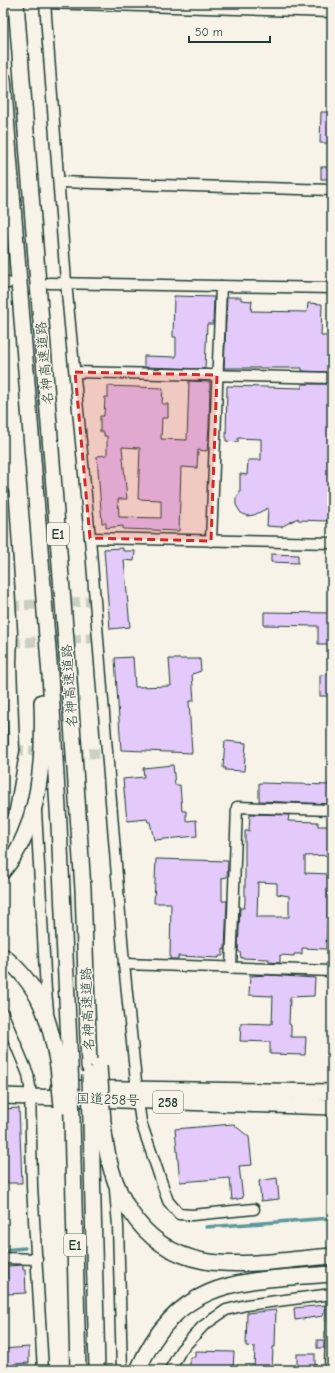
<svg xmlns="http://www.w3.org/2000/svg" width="335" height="1373" font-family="'Comic Neue','Klee One',sans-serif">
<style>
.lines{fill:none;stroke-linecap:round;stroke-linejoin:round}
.stream{stroke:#5c989b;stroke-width:3.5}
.building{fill:#e4cafa;stroke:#1f3d34;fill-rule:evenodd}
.minor-tunnel{stroke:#cccfc4;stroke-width:10;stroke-dasharray:10 5;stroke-linecap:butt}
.minor-casing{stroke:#1f3d34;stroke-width:13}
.highway-casing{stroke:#1f3d34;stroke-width:18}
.minor{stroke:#f7f3e8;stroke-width:10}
.highway{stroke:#f7f3e8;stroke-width:15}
.highway-bridge-casing{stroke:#1f3d34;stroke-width:18;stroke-linecap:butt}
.highway-bridge{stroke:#f7f3e8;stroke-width:15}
.marked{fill:#d62828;fill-opacity:0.2;stroke:#d62828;stroke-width:3;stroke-dasharray:8 5;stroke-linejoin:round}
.labels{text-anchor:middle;stroke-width:3;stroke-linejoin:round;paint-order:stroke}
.shield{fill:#f7f3e8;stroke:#60746a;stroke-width:1}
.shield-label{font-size:13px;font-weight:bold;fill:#1f3d34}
.street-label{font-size:14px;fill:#1f3d34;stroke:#f7f3e8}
</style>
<rect width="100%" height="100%" fill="#f7f3e8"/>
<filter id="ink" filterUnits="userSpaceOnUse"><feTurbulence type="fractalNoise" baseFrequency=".025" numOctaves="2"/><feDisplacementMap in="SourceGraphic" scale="8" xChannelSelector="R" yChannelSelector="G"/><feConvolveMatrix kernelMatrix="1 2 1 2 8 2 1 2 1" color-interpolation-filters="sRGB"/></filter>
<g filter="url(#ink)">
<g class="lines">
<g class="stream">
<path d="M3,721l2,40 -2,10"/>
<path d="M206,1227l126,-9"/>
<path d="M3,1250l22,-2"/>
</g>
</g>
<g class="building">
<path d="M321,112h8v8h3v23h-12z"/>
<rect x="321" y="167" width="11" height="12"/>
<path d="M174,296l40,1 -1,27h-6l-2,45 -61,-2v-11l32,1v-20h-3z"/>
<path d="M227,297h14v3l11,1 -1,10 56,1 1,-9 14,1 -1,32h11v36l-30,-1v-3h-78z"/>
<path d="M189,381l21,1 -1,45 -2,24 -9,-1 -1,18 -16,-1 -2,64 -56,-2v-3l-17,2v-5h-4l-5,-67 10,-1v-19h-3v-4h-4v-16h4l1,-19h3v-11l55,2 -1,16h6v14h-6l-1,21 26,1zM122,447l18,1 -2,51 23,1v18l-42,-1 -1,-18h9z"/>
<path d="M302,384h30v132h-4v5l-30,-1v-2l-17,9 -14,-1 1,-18 -14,7 -7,1 -6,-3 -5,-8v-7l4,-5v-19l7,1 1,-15h13v-21l-23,-1v4l-12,-1 1,-55 75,2z"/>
<path d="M123,548v3h12l-1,10 -10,-1 6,67 -20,2 -6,-80z"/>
<path d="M271,554l27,1v8l-27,-1z"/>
<path d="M264,612l68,1v31h-14v-18l-54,-1z"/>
<path d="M133,657l2,30 36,-1 -2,-27h31l1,12 -9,3 2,27h-5l3,52 -71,-3 -6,-92z"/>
<path d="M332,674l-2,22h-10v-21z"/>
<path d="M225,741l21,2 -2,28 -19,-1 1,-2h-3z"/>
<path d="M173,765l2,20h5l2,26h4v10l10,-1 1,16 -43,4 -4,-18h-2l-1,-3 -20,2 -4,-42 21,-2 -1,-9z"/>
<path d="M259,783l73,2v19l-73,-3z"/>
<path d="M250,814l39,1 -1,6 30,1v4h14v29l-27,1v17l24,1 -3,75 -24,-1v6h-8v2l-14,-1v8l-11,-1v-3l-28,-1 -1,-6 -2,-1 2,-43h4l1,-5v-72h4zM258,882l19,1v11l12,2v21h-32z"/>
<path d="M156,859l72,2 -1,16 -5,1v23h5l-2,49 -2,-1v7h-4v2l-41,-2v3h-8l1,-56h-17z"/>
<path d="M268,975l47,3 -1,18 -24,1 -1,27 2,1v12h15l-1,18 -35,-1v-12l-30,-1 1,-18 31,1 1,-28 -24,-1 1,-19z"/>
<path d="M19,1108l3,75h-18l-1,-74z"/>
<path d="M233,1124l16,13 3,28 -13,1 4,32 -11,2 -2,-22 -50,4 -5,-53z"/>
<path d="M277,1178l2,21 -18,2 -2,-20z"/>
<path d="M23,1265v5h2l1,23 -19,1 -1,-15h2l-1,-13z"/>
<path d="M325,1305l-2,11 -28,4 -1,-12z"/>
<path d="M276,1310l-1,37h-2l-1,23h-18l1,-23 -9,-1 1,-33z"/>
<rect x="317" y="1340" width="7" height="8"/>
<path d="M29,1347v16l-15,1 -5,4 -6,-3v-16z"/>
<path d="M195,1351l39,1 -1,18h-43v-13h5z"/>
<rect x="297" y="1354" width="18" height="16"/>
</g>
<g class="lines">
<g class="minor-tunnel">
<path d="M10,606l85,-5"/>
<path d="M11,643l87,-5"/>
<path d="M14,750l93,4"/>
</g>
<g class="minor-casing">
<g id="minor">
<path d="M45,3l21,279 24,256 34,426 14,137 3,21 27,79 11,13 13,1 62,-6"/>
<path d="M45,3l287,9"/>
<path d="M59,182l273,8"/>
<path d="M3,282l5,1"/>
<path d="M49,283l283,5"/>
<path d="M75,372l257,6"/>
<path d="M3,493l9,140 -1,31 3,86 -11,62"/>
<path d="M90,538l242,5"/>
<path d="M211,541l10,-255"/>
<path d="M3,750h11"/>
<path d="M36,811l10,180 2,20"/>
<path d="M124,964l208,7"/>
<path d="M231,968l6,-161 95,3"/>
<path d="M3,1014l25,60 2,13 2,99 11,184"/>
<path d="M115,1190l3,36 4,144"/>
<path d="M3,1258l34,1"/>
<path d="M170,1370l11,-20 22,-24 23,-16 20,-5 86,-11"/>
<path d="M330,1370l2,-75"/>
</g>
</g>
<g class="highway-casing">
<g id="highway">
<path d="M16,3l53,676 14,210 6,177"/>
<path d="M3,79l47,596 9,150 11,240"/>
<path d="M3,871c38,-45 41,-113 39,-169"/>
<path d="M3,956c38,30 47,65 55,110"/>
<path d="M58,1088l274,4"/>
<path d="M3,1096l329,11"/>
<path d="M72,1119l6,251"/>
<path d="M91,1122l6,248"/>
<path d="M103,1122c5,63 32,126 101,139 36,7 90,-2 128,-5"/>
<path d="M138,1370c41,-94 105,-89 194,-96"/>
</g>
</g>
<use href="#minor" class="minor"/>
<use href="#highway" class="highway"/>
<g class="highway-bridge-casing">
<g id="highway-bridge">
<path d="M70,1065l2,54"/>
<path d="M58,1066l4,40"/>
<path d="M99,1066l4,56"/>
<path d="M90,1075l1,47"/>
</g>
</g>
<use href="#highway-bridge" class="highway-bridge"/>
</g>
</g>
<path class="marked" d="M75,372l142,3 -6,166 -121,-3z"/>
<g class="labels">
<g class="shield">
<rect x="47" y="523" width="22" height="22" rx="3"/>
<rect x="153" y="1091" width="30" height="22" rx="3"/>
<rect x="64" y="1234" width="22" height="22" rx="3"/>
</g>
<g class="shield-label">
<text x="58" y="539">E1</text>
<text x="168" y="1107">258</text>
<text x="75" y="1250">E1</text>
</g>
<g class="street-label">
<text transform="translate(44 363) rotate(-95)" y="5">名神高速道路</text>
<text transform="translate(69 686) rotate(-94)" y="5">名神高速道路</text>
<text transform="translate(87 1009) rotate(-92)" y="5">名神高速道路</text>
<text transform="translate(108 1099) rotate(2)" y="5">国道258号</text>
</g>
</g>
<rect width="335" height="1373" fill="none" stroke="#f7f3e8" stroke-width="16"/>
<rect x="8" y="8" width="319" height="1357" fill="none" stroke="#1f3d34" stroke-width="1.5" filter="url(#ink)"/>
<path d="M189 36v6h81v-6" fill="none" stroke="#1f3d34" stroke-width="2"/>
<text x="195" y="36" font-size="12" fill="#1f3d34" stroke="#f7f3e8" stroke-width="3" paint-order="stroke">50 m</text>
</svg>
